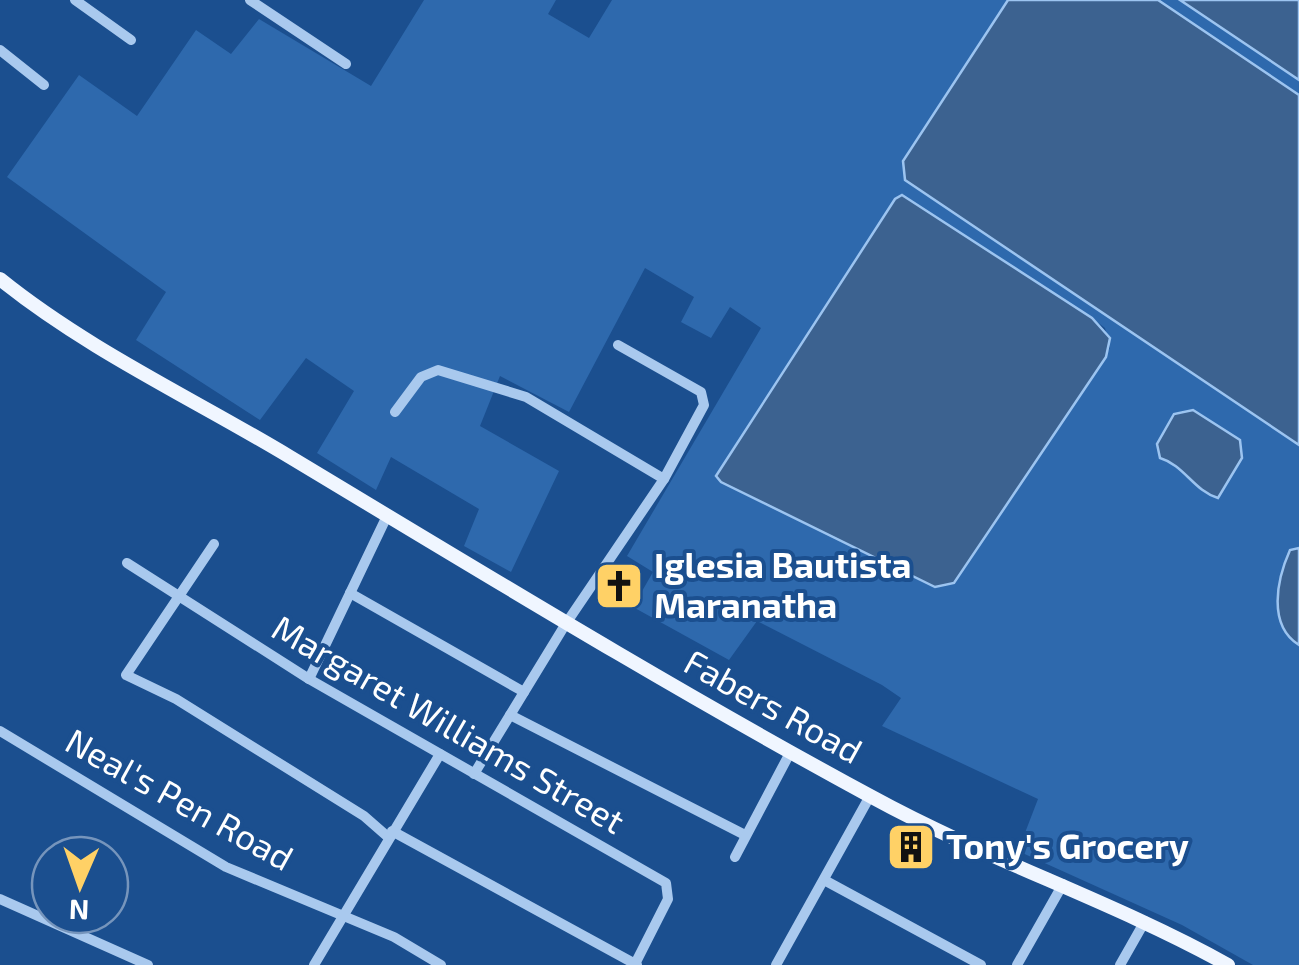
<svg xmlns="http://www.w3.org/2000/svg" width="1299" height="965" font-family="'Exo 2',sans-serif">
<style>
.green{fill:#2e69ad;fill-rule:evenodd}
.water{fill:#3c6290;stroke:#9cc4f0;stroke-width:2.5}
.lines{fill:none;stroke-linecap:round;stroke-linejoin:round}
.minor{stroke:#a9c9ee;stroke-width:10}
.major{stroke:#f0f6ff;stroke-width:14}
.labels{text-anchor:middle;stroke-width:8;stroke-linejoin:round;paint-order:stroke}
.poi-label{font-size:35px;font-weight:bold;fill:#fff;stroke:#1b4f8f;text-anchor:start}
.street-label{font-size:35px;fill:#fff;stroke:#1b4f8f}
</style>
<rect width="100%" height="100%" fill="#1b4f8f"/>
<g class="green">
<path d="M424,0h132l-8,14 41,24 23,-38h396l-105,160 2,20 394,265v103l-9,2c-13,29 -23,74 9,95v320h-46l-71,-40 -164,-74 20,-52 -156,-73 19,-28 -19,-13 -125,-64 -28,39 -96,-53 20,-35 -26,-16 134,-228 -31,-21 -19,31 -30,-16 13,-25 -49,-29 -76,144 -69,-36 -20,50 79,45 -48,101 -47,-26 15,-37 -88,-52 -15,33 -59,-37 37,-62 -48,-33 -46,62 -124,-80 30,-48 -159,-115 72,-102 58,41 59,-86 35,24 28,-35 112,67zM902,195l190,123 13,10 5,20 -156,234 -19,5 -219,-111 179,-277zM1220,428l20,12c3,29 -9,38 -31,55l-33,-32z"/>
<path d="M1158,0h22l119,80v15z"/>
</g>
<g class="water">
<path d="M1008,0h150l141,95v350l-394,-265 -2,-19z"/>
<path d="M1180,0h119v80z"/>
<path d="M902,195l190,123 18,20 -4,19 -152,226 -19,4 -214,-105 -5,-6 179,-277z"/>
<path d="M1193,410l47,30 2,18 -24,40c-24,-7 -34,-33 -58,-40l-3,-14 17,-30z"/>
<path d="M1299,548v97c-32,-20 -22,-66 -9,-95z"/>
</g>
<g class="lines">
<g class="minor">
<path d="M75,0l56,40"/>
<path d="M250,0l96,64"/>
<path d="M0,50l44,35"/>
<path d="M395,412l26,-35 17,-7 88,27 138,82"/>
<path d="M214,544l-88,131 50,24 188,117 24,21"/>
<path d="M127,563l182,116 357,204 2,16 -33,65"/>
<path d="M350,593l174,99"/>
<path d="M309,679l78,-163"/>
<path d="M510,715l235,120"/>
<path d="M0,731l226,136 168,70 47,28"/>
<path d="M474,774l91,-149 99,-146 40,-74 -3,-13 -83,-47"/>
<path d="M392,831l245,134"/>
<path d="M735,857l56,-106"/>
<path d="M826,881l155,84"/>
<path d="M0,899l148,66"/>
<path d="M314,965l126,-211"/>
<path d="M776,965l94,-169"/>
<path d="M1017,965l46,-81"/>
<path d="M1120,965l25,-44"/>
</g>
<path class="major" d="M0,279c88,71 194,120 290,178 193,116 384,233 582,340 115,63 241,104 356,168"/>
</g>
<defs>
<g id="church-square" transform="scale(2.5)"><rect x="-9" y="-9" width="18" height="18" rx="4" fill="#ffd166" stroke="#1b4f8f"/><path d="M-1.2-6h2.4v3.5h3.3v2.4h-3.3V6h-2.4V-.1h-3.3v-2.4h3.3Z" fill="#111"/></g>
<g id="building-square" transform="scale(2.5)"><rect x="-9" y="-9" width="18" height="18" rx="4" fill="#ffd166" stroke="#1b4f8f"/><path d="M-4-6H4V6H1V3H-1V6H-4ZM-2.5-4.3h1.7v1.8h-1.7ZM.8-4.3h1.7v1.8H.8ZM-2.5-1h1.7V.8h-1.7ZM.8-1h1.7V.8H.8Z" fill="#111"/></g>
</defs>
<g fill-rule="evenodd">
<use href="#church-square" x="619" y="586"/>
<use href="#building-square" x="911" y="847"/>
</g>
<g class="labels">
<g class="poi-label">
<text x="654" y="578">Iglesia Bautista<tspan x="654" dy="40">Maranatha</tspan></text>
<text x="946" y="859">Tony's Grocery</text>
</g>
<g class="street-label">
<text transform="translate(773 707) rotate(29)" y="12">Fabers Road</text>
<text transform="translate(448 725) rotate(30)" y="12">Margaret Williams Street</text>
<text transform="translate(179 800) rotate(29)" y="12">Neal's Pen Road</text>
</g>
</g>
<g transform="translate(80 885) rotate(182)"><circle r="48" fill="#1b4f8f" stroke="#7695bc" stroke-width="2.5"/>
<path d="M0-8L18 38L0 25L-18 38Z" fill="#ffd166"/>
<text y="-15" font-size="28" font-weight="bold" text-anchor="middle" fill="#ffffff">N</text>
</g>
</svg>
